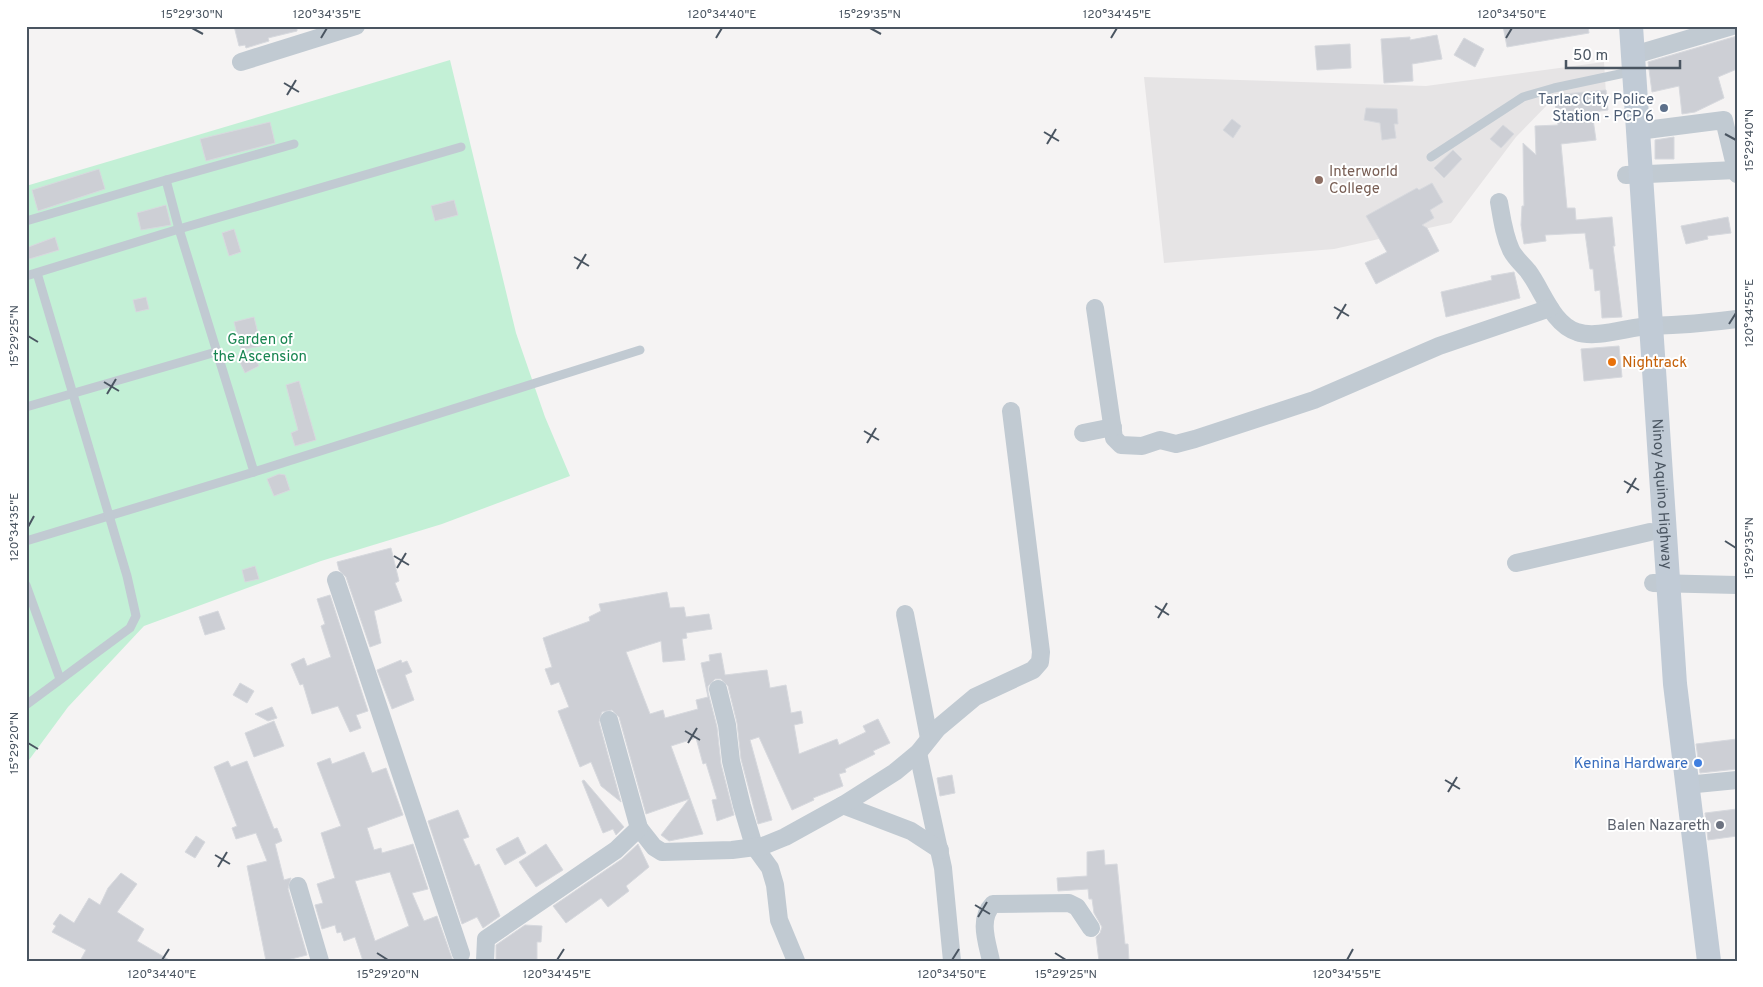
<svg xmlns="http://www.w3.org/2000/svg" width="1763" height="987" font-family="Overpass,sans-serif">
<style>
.education{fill:#e6e4e5}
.green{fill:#c3f0d6}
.building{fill:#cdcfd5;stroke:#d7d9de;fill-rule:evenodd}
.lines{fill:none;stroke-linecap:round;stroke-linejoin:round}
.service{stroke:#c1cad2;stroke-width:9}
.minor{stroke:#c1cad2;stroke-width:18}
.secondary{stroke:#c1cbd6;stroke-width:24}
.ticks{fill:none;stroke:#4a5561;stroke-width:2}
.service-dot{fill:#5c6f8a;stroke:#fff;stroke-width:2}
.education-dot{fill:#8d6e63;stroke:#fff;stroke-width:2}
.food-dot{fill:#e8710a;stroke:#fff;stroke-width:2}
.shop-dot{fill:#3f7fe0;stroke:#fff;stroke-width:2}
.worship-dot{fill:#6b7280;stroke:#fff;stroke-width:2}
.labels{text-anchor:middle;stroke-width:4;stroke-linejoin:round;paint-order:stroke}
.service-label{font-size:15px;fill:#4e5e75;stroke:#fff;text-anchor:end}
.education-label{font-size:15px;fill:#785e54;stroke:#fff;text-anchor:start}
.park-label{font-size:15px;fill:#188551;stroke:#fff}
.food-label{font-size:15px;fill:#c56008;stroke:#fff;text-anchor:start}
.street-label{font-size:15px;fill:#4a5561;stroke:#fff}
.shop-label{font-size:15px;fill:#366cbe;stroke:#fff;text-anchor:end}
.worship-label{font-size:15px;fill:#5b616d;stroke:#fff;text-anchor:end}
.neatline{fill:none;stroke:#4a5561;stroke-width:2}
.ticks-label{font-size:12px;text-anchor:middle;fill:#4a5561}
</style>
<rect width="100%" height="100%" fill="#f5f3f3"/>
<path class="education" d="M1604,62l2,32 -56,8 -34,35 -65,86 -117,26 -170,14 -20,-186 282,9z"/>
<path class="green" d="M450,60l66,273 29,84 25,59 -128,48 -121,37 -177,65 -76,81 -42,57v-578z"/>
<g class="building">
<path d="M234,26h63v5l-29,7 1,3 -23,7 -1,-3 -6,1z"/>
<path d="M1503,26h85l1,7 -82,14z"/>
<path d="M1437,35l5,24 -30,5 1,17 -29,2 -3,-44 29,-2v3z"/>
<path d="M1737,36v33l-19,8 6,21 -29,14 -13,2 -3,-28 -27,6 -4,-30z"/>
<path d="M1464,38l20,11 -9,18 -21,-12z"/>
<path d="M1350,44l1,24 -34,2 -2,-24z"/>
<path d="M1606,90l2,20 -16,2 4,28 -35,4 6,64h8l1,12 36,-3 3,29h-2l9,71 -20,1 -2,-28 -5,1 -2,-22h-3l-5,-36 -40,2 1,6 -22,3 -3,-19 1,-19h2l-1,-63 13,12 -1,-29 23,-1 -4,-30z"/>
<path d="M1366,108l31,1 1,15h-4l2,14 -14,2 -2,-17 -16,-3z"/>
<path d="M1232,119l9,7 -8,12 -10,-8z"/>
<path d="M270,122l5,21 -69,18 -6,-22z"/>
<path d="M1503,125l11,9 -13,14 -11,-9z"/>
<path d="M1674,137v22h-19v-19z"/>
<path d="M1453,150l9,9 -18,19 -10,-10z"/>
<path d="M99,169l6,20 -67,22 -6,-21z"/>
<path d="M1432,183l11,19 -13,8 4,8 -12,7 5,3 12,23 -63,33 -11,-21 22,-11 -21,-36 51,-28 2,2z"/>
<path d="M454,200l4,15 -23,6 -4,-15z"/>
<path d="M166,205l5,20 -30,5 -4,-17z"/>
<path d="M1728,217l3,16 -24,3 1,3 -22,5 -5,-18z"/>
<path d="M234,229l7,23 -12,4 -7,-23z"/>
<path d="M55,237l4,13 -33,10v-12z"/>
<path d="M1514,272l6,26 -74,19 -5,-25 51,-12 -1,-4z"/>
<path d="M146,297l3,12 -13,3 -3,-12z"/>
<path d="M254,317l7,29 -20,4 -7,-28z"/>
<path d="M1619,346l3,31 -38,4 -3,-32z"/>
<path d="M251,350l8,16 -14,7 -8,-17z"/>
<path d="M299,381l17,59 -21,6 -4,-13 7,-3 -12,-45z"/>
<path d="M279,474l6,1 5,15 -16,6 -7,-17z"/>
<path d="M391,548l8,33 -4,2 7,18 -28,10 7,32 -11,4 -24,-70 -7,-7 -2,-8z"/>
<path d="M255,566l4,13 -14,3 -3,-12z"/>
<path d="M667,592l3,16 14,-1 2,10 23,-3 3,15 -26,4 1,5 -5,1 3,21 -22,2 -2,-21 -35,11 24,62 13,-4 2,8 33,-9 -2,-9 12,-3 -7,-34 9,-2 -1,-6 12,-2 4,22 42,-5 3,18 16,-3 5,28 10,-2 2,12 -9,2 5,29 38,-15 2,6 27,-13 -3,-6 15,-7 12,24 -17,8 2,3 -30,15 1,3 -7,2 4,12 -30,12 1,2 -22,10 -33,-73 -9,3 22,80 -14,4 -17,-65 -4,-36 -9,-37 -7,-7h-6l-7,7v6l9,35 4,37 13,51 -17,6 -5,-21 5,-1 -11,-36 -3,1 -7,-26 -25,8 32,88 -34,7 -8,-6 28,-36 -43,15 -27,-97 -7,-7 -10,2 -3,10 22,80 -20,-16 -10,-24 -11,5 -22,-56 11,-4 -10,-25 -8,3 -6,-16 7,-2 -9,-29 47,-17 -1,-4 12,-6 -2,-7z"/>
<path d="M330,595l38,116 -12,4 5,13 -11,4 -12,-26 -26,8 -9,-30 -3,1 -9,-21 13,-6 3,8 24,-9 -10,-31 4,-2 -8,-25z"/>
<path d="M218,611l7,18 -20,6 -6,-18z"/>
<path d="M401,660l1,3 5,-2 5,11 -7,3 9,25 -22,9 -15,-39z"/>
<path d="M240,683l14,8 -7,12 -14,-8z"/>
<path d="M272,707l5,11 -9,3 -13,-7z"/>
<path d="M274,721l10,25 -30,11 -9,-24z"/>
<path d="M1737,739v30l-37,4 -4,-29z"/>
<path d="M364,752l8,21 14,-5 17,47 -36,13 7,22 7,-2 1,5 31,-9 15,45 -16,4 12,28 13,-5 16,45h-90l-8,-24 -11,4 -3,-9 -4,1 -2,-8 -13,4 -7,-24 8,-2 -6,-19 18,-6 -14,-45 20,-7 -24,-63 13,-5 2,6zM390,872l19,54 -34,15 -20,-60z"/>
<path d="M228,761l3,6 16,-6 27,68 3,-1 5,13 -7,3 9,36 7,-2 -3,11 19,66 -20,5 -21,1 -19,-95 20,-5 -11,-28 -20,6 -4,-11 5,-2 -23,-59z"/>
<path d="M952,775l3,18 -15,3 -3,-18z"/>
<path d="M584,780l40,47 -8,8 -3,-6 -10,4 -21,-52z"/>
<path d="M1737,809v27l-29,4 -3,-27z"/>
<path d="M458,810l11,27 -6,2 12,27 4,-2 21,52 -17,12 -6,-11 -15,7 -34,-103z"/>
<path d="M196,836l9,6 -10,16 -10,-6z"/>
<path d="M518,837l8,16 -21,12 -9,-16z"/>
<path d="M546,844l17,26 -27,17 -17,-25z"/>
<path d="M638,844l11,23 -23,19 3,5 -21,16 -7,-9 -35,25 -13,-17 69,-47z"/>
<path d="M1104,850l1,15 12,-1 8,80h3l1,17h-30l-3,-24 4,-4 2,-6 -8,-14 -2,-14h-3l-1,-10 -30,2 -1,-13 30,-2v-24z"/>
<path d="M121,873l16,11 -20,28 27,17 -7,12 34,20h-91l6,-11 -34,-18 4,-6 -3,-2 7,-10 14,9 15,-25 11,7 8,-17z"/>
<path d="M525,925l17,1 -1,16h-4v19h-41v-16z"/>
</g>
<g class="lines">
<g class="service">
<path d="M1431,157l92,-60 31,-9 80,-17"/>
<path d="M166,180l128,-36"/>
<path d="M26,221l140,-41 13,49 282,-82"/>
<path d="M26,276l153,-47 75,243 -228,69"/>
<path d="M26,407l190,-55"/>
<path d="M254,472l386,-122"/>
<path d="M26,585l34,94"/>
<path d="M26,705l104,-77 6,-12 -9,-40 -90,-303"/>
</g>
<g class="minor">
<path d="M1634,55l98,-29"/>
<path d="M241,62l115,-36"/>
<path d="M1638,131l86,-11 13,54"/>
<path d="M1626,175l110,-5"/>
<path d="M1499,202c3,17 5,33 12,48 4,8 11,14 17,21 15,20 24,53 49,61 19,7 52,-5 72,-6 30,-1 58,-3 88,-7"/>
<path d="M1095,308l19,130 7,7 21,1 18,-6 16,4 19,-5 119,-39 125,-54 111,-38"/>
<path d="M1083,433l30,-6"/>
<path d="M1516,563l134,-31"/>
<path d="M336,580l125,374"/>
<path d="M1653,583l84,2"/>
<path d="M905,614l24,124"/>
<path d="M718,689l9,36 4,36 11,45 12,40 16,22 5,17 4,35 17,41"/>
<path d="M918,753l25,115 9,93"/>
<path d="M1686,785l51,-5"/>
<path d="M843,805l68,26 29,19"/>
<path d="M639,828l15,19 8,5 70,-2 31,-4 22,-9 58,-32 52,-33 23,-19 20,-25 37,-31 58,-27 7,-8 1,-10 -30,-241"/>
<path d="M298,886l22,75"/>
<path d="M485,961l1,-22 130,-89 23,-22 -30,-108"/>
<path d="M991,961c-4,-19 -13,-42 2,-57l76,-1 8,4 14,21"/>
</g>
<path class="secondary" id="s1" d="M1631,26l44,658 34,277"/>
</g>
<path class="ticks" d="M192,28l11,6M870,28l11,6M321,38l6,-10M716,38l6,-10M1111,38l6,-10M1506,38l6,-10M284,83l15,9M287,95l9,-15M1044,132l15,9M1725,134l11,6M1047,144l9,-15M574,257l15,9M577,269l9,-15M1334,307l15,9M1337,319l9,-15M1729,324l7,-11M28,336l10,6M104,382l15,9M107,394l9,-15M864,431l15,9M867,443l9,-15M1624,481l15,9M1627,493l9,-15M28,527l6,-11M1725,541l11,7M394,556l15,9M397,568l9,-15M1155,606l14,9M1158,618l9,-15M685,731l15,9M28,743l10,6M688,743l9,-15M1445,780l15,9M1448,792l9,-15M215,855l15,9M218,867l9,-15M975,905l15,9M978,917l9,-15M377,953l11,7M1055,953l11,7M162,960l7,-11M557,960l7,-11M952,960l7,-11M1347,960l6,-11"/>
<circle class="service-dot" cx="1664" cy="108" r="5"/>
<circle class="education-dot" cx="1319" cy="180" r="5"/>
<circle class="food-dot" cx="1612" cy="362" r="5"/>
<circle class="shop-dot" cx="1698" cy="763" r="5"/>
<circle class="worship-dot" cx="1720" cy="825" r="5"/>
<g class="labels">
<g class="service-label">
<text x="1654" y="104">Tarlac City Police<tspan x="1654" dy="17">Station - PCP 6</tspan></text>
</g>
<g class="education-label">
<text x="1329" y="176">Interworld<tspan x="1329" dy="17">College</tspan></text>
</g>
<g class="park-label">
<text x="260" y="344">Garden of<tspan x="260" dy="17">the Ascension</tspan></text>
</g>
<g class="food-label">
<text x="1622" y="367">Nightrack</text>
</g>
<g class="street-label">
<text dy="5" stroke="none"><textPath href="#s1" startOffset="469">Ninoy Aquino Highway</textPath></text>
</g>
<g class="shop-label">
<text x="1688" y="768">Kenina Hardware</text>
</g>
<g class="worship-label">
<text x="1710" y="830">Balen Nazareth</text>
</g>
</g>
<rect width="1763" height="987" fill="none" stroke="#ffffff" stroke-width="55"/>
<path d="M1566 60v8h114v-8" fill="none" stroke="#4a5561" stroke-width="2.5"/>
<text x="1573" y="60" font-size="15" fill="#4a5561" stroke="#ffffff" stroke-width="4" paint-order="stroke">50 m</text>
<rect x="28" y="28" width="1708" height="932" class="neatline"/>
<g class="ticks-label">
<text x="192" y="18">15°29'30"N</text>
<text x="327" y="18">120°34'35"E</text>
<text x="722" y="18">120°34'40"E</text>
<text x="870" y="18">15°29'35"N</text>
<text x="1117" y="18">120°34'45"E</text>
<text x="1512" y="18">120°34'50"E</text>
<text transform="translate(1749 140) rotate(-90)" y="4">15°29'40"N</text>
<text transform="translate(1749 313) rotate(-90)" y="4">120°34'55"E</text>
<text transform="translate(14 336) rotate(-90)" y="4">15°29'25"N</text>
<text transform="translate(14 527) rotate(-90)" y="4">120°34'35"E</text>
<text transform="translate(1749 548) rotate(-90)" y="4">15°29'35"N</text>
<text transform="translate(14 743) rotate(-90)" y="4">15°29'20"N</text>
<text x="162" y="978">120°34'40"E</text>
<text x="388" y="978">15°29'20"N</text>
<text x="557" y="978">120°34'45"E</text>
<text x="952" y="978">120°34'50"E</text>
<text x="1066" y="978">15°29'25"N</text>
<text x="1347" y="978">120°34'55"E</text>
</g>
</svg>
